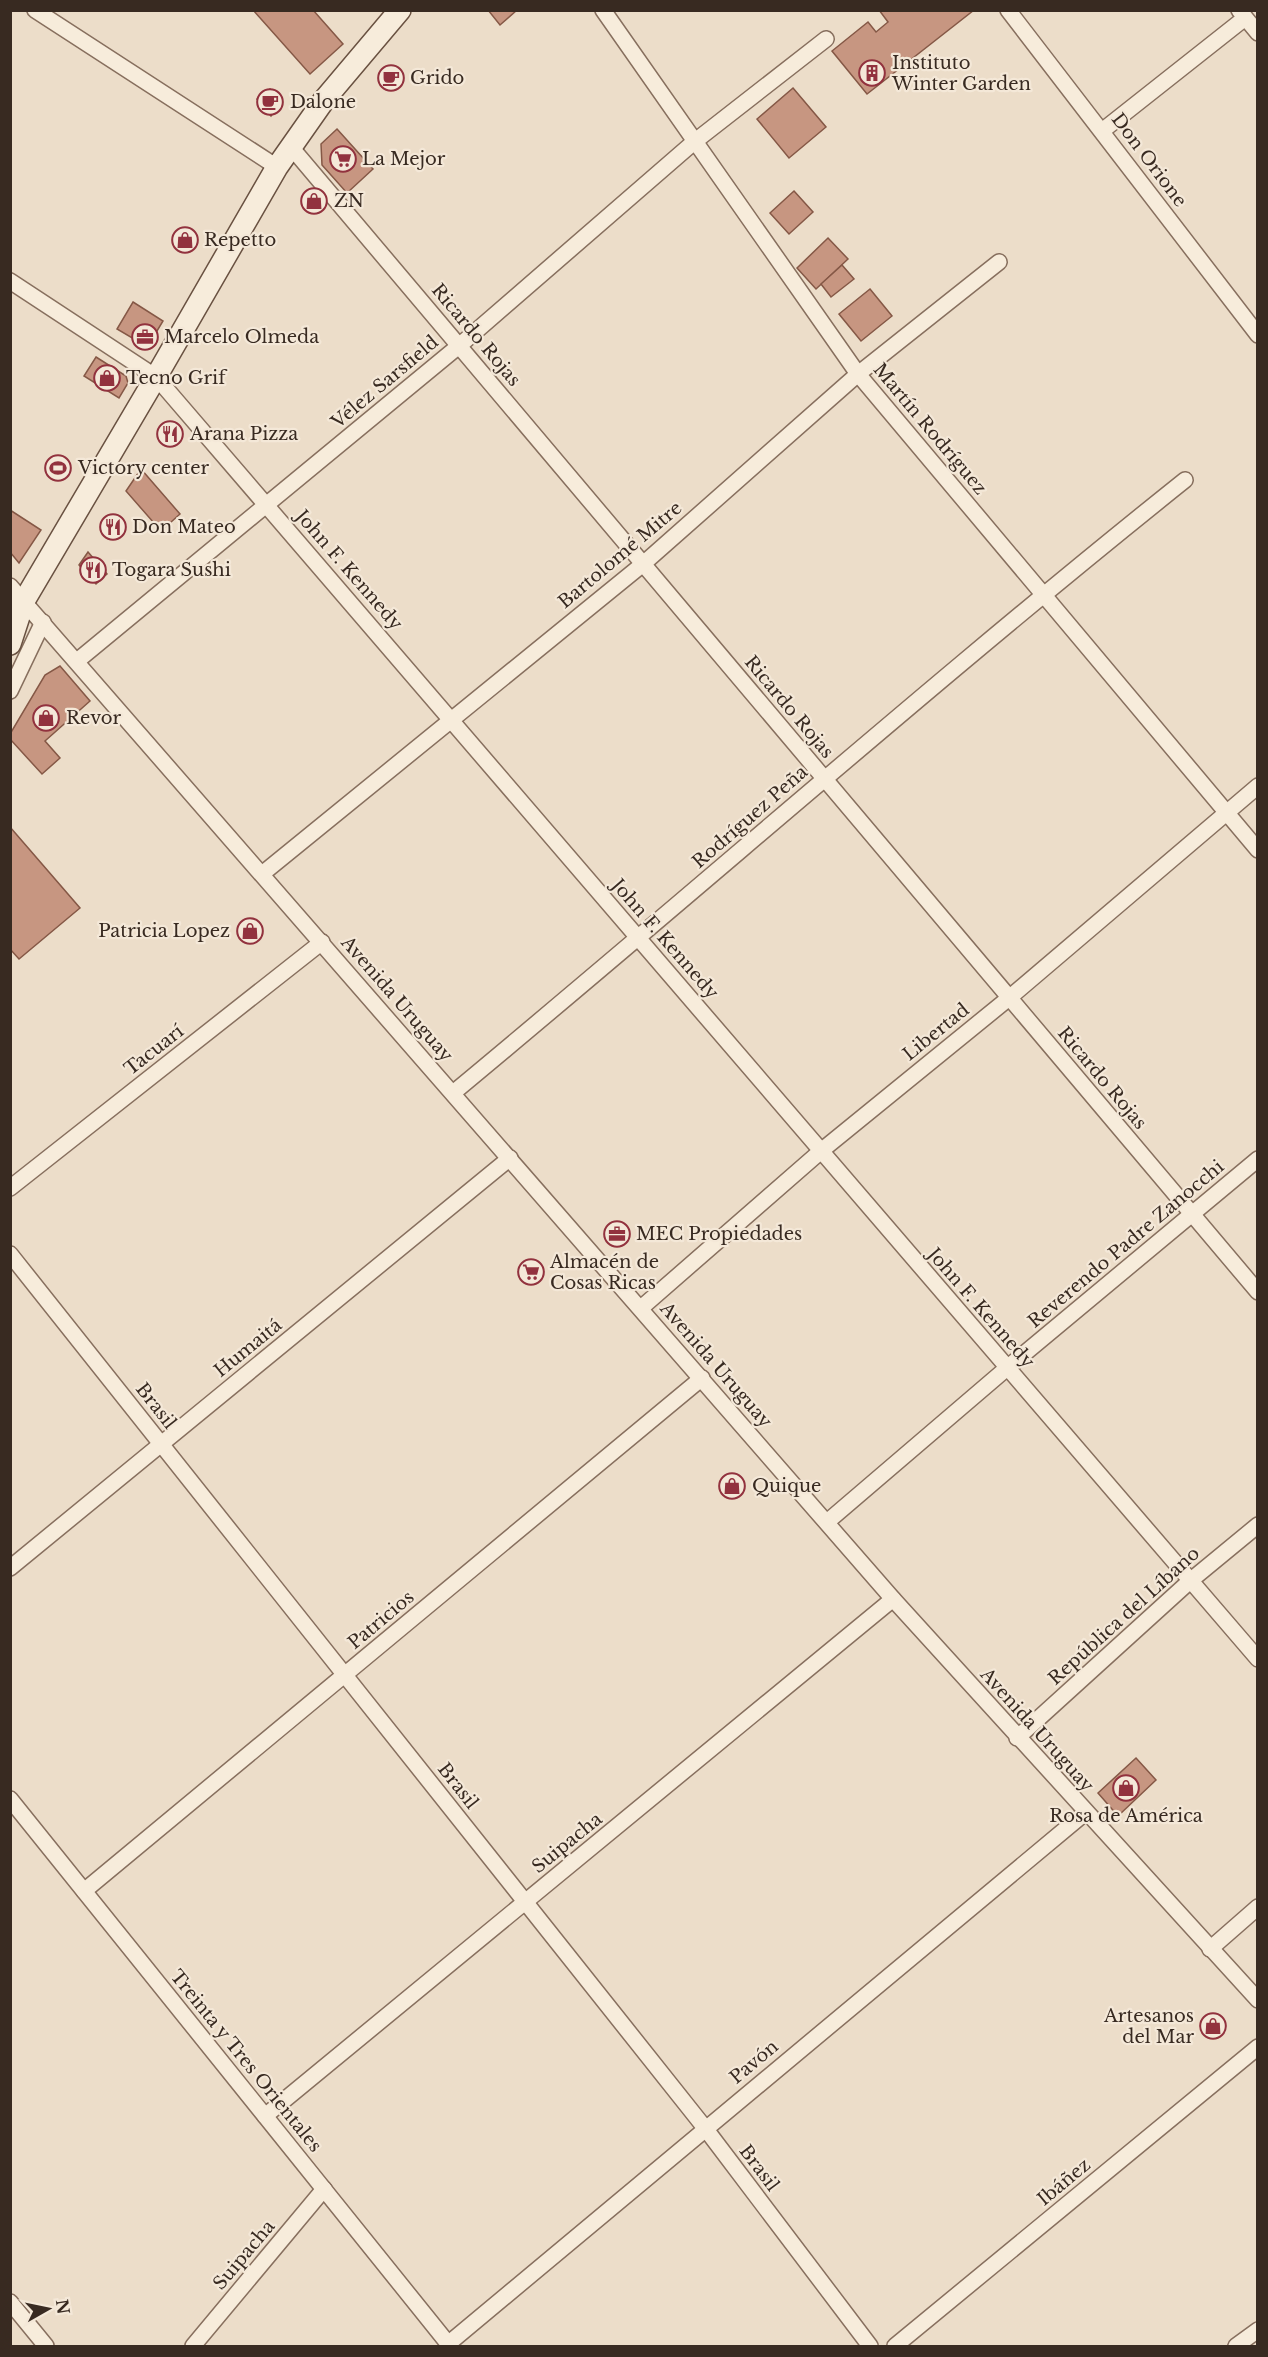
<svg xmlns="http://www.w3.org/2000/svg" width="1268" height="2357" font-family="'Libre Baskerville',serif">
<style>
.building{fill:#c79681;stroke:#855846;stroke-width:1.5}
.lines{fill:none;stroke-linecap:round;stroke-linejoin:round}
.street-casing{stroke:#876f5e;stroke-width:18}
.secondary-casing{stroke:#695141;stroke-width:24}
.street{stroke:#f7ecdb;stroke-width:15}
.secondary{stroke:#f7ecdb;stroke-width:21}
.labels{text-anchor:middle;stroke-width:4.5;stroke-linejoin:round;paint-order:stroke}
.poi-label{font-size:18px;fill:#382a21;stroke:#f4e8d8;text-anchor:start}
.street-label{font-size:18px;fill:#382a21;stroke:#f4e8d8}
</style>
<rect width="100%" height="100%" fill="#ecddc9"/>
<g class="building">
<path d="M253,10h60l30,34 -33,30z"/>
<path d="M488,10h29l-17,15z"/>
<path d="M879,10h95l-107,84 -35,-43 36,-29 8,10 12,-10z"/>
<path d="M793,88l33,39 -37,31 -32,-39z"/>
<path d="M270,89l11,13 -10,14 -14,-17z"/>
<path d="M337,129l36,40 -26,24 -25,-28 -1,-21z"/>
<path d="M794,191l19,21 -24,22 -19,-21z"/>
<path d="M828,238l20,21 -32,30 -19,-21z"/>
<path d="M842,265l12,14 -23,18 -10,-13z"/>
<path d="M870,289l22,27 -31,25 -22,-27z"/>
<path d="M133,302l30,19 -12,20 -12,1 -22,-13z"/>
<path d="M96,357l30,19 2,7 -9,15 -35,-22z"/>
<path d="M141,469l39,45 -19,17 -35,-40z"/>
<path d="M10,510l31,20 -22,33 -9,-11z"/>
<path d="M88,552l19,22 -11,10 -17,-19z"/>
<path d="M60,666l30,35 -45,40 15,17 -18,16 -32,-35v-5l35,-59z"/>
<path d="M10,827l70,81 -61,51 -9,-10z"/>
<path d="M1136,1758l20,22 -38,36 -20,-23z"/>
</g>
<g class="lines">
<g class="street-casing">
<g id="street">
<path d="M35,10l242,157"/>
<path d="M603,10l255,364 400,476"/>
<path d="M1008,10l250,325"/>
<path d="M1239,10l19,23"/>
<path d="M1102,131l143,-113"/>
<path d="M291,147l967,1145"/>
<path d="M10,281l146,96 1102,1282"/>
<path d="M10,586l883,1013 365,401"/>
<path d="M77,661l383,-316 234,-203 132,-103"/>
<path d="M10,691l33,-69"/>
<path d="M262,874l381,-310 215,-190 141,-112"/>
<path d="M453,1093c245,-203 483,-414 732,-613"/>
<path d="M10,1188l312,-246"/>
<path d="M10,1254l695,874 165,218"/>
<path d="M641,1308l180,-157 188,-153 249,-212"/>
<path d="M827,1522l180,-154 251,-209"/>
<path d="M10,1568l500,-410"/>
<path d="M1017,1738l173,-157 68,-56"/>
<path d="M10,1799l440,547"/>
<path d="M84,1891l618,-513"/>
<path d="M1210,1949l48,-42"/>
<path d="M265,2116l628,-517"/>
<path d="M10,2302l36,44"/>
<path d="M448,2344l638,-532"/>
<path d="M193,2346l131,-157"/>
<path d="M895,2346l363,-299"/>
<path d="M1236,2346l22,-16"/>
</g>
</g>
<g class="secondary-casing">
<g id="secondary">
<path d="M10,615l14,-14 132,-224 121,-210 47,-67 76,-90"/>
<path d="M10,644l14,-43"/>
</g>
</g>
<use href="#street" class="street"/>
<use href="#secondary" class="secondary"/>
</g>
<defs>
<g id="building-ring" transform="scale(1.35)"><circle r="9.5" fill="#f4e8d8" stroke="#92323e" stroke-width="1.5"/><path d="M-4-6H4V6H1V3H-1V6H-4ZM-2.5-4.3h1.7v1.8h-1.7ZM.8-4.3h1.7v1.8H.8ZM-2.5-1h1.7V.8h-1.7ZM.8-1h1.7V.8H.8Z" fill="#92323e"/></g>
<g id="cafe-ring" transform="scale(1.35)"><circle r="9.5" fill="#f4e8d8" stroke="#92323e" stroke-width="1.5"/><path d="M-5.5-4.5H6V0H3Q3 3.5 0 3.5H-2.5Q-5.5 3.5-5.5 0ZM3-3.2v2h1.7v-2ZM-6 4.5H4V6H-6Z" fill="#92323e"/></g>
<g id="supermarket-ring" transform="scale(1.35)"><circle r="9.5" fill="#f4e8d8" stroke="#92323e" stroke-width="1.5"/><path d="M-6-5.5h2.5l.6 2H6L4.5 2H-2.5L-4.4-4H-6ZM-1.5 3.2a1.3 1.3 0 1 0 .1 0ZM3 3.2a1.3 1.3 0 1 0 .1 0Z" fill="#92323e"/></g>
<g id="shop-ring" transform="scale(1.35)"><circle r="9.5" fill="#f4e8d8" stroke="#92323e" stroke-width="1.5"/><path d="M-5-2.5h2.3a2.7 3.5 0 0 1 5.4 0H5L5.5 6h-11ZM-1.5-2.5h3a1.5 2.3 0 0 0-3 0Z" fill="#92323e"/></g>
<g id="office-ring" transform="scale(1.35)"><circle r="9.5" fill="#f4e8d8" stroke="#92323e" stroke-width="1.5"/><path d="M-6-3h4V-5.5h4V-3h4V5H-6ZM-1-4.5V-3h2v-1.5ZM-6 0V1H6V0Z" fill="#92323e"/></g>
<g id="restaurant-ring" transform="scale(1.35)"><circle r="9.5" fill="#f4e8d8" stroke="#92323e" stroke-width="1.5"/><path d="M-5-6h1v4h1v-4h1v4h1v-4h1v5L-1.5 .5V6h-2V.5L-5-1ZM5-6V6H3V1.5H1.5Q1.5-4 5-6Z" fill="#92323e"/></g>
<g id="stadium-ring" transform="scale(1.35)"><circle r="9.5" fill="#f4e8d8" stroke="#92323e" stroke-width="1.5"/><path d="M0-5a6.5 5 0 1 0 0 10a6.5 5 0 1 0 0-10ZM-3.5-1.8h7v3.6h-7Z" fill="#92323e"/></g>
</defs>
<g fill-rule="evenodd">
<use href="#building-ring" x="872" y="73"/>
<use href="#cafe-ring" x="391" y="78"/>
<use href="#cafe-ring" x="270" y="102"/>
<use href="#supermarket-ring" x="343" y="159"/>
<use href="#shop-ring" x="314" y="201"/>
<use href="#shop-ring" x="185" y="240"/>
<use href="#office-ring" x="145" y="337"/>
<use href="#shop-ring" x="107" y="378"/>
<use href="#restaurant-ring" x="170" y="434"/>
<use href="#stadium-ring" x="58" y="468"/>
<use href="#restaurant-ring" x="113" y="527"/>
<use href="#restaurant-ring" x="93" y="570"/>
<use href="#shop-ring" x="46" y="718"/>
<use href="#shop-ring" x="250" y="931"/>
<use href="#office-ring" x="617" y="1234"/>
<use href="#supermarket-ring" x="531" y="1272"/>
<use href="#shop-ring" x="732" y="1486"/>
<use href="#shop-ring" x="1126" y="1788"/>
<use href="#shop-ring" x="1213" y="2026"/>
</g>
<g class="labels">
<g class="poi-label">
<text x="892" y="69">Instituto<tspan x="892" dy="21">Winter Garden</tspan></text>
<text x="410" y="84">Grido</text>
<text x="290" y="108">Dalone</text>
<text x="362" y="165">La Mejor</text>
<text x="334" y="207">ZN</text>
<text x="204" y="246">Repetto</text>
<text x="164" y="343">Marcelo Olmeda</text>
<text x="126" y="384">Tecno Grif</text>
<text x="190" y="440">Arana Pizza</text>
<text x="78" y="474">Victory center</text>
<text x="132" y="533">Don Mateo</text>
<text x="112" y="576">Togara Sushi</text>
<text x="66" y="724">Revor</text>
<text x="230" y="937" text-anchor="end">Patricia Lopez</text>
<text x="636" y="1240">MEC Propiedades</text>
<text x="550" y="1268">Almacén de<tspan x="550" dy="21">Cosas Ricas</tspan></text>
<text x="752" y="1492">Quique</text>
<text x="1126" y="1822" text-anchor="middle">Rosa de América</text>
<text x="1194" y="2022" text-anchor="end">Artesanos<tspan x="1194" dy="21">del Mar</tspan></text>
</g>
<g class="street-label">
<text transform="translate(1149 160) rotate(53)" y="6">Don Orione</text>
<text transform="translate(476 335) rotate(50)" y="6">Ricardo Rojas</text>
<text transform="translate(385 382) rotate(-40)" y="6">Vélez Sarsfield</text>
<text transform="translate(930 429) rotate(50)" y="6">Martín Rodríguez</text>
<text transform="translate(620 555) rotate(-40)" y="6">Bartolomé Mitre</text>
<text transform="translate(349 570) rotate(49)" y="6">John F. Kennedy</text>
<text transform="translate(789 707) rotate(50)" y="6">Ricardo Rojas</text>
<text transform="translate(750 817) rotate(-41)" y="6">Rodríguez Peña</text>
<text transform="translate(665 939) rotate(49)" y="6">John F. Kennedy</text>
<text transform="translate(397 999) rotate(49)" y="6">Avenida Uruguay</text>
<text transform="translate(936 1032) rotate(-39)" y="6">Libertad</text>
<text transform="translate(154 1050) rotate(-38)" y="6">Tacuarí</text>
<text transform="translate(1102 1078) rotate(50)" y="6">Ricardo Rojas</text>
<text transform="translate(1126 1244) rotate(-40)" y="6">Reverendo Padre Zanocchi</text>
<text transform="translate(981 1308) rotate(49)" y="6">John F. Kennedy</text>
<text transform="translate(248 1348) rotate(-39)" y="6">Humaitá</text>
<text transform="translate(716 1365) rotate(49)" y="6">Avenida Uruguay</text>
<text transform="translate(156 1406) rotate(52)" y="6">Brasil</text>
<text transform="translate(1124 1616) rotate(-42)" y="6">República del Líbano</text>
<text transform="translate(381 1620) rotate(-40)" y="6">Patricios</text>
<text transform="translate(1037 1730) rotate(48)" y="6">Avenida Uruguay</text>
<text transform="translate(458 1786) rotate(52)" y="6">Brasil</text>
<text transform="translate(567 1843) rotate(-39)" y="6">Suipacha</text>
<text transform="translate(246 2061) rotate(51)" y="6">Treinta y Tres Orientales</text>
<text transform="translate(754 2062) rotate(-40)" y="6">Pavón</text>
<text transform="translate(759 2168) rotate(53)" y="6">Brasil</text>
<text transform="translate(1064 2182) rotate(-40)" y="6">Ibáñez</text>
<text transform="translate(244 2255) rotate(-50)" y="6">Suipacha</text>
</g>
</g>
<rect width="1268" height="2357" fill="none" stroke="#382a21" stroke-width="24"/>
<g transform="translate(48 2309) rotate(81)" stroke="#f4e8d8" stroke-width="4.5" paint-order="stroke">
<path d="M0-4.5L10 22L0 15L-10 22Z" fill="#382a21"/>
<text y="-9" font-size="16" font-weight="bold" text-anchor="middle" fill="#382a21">N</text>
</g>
</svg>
